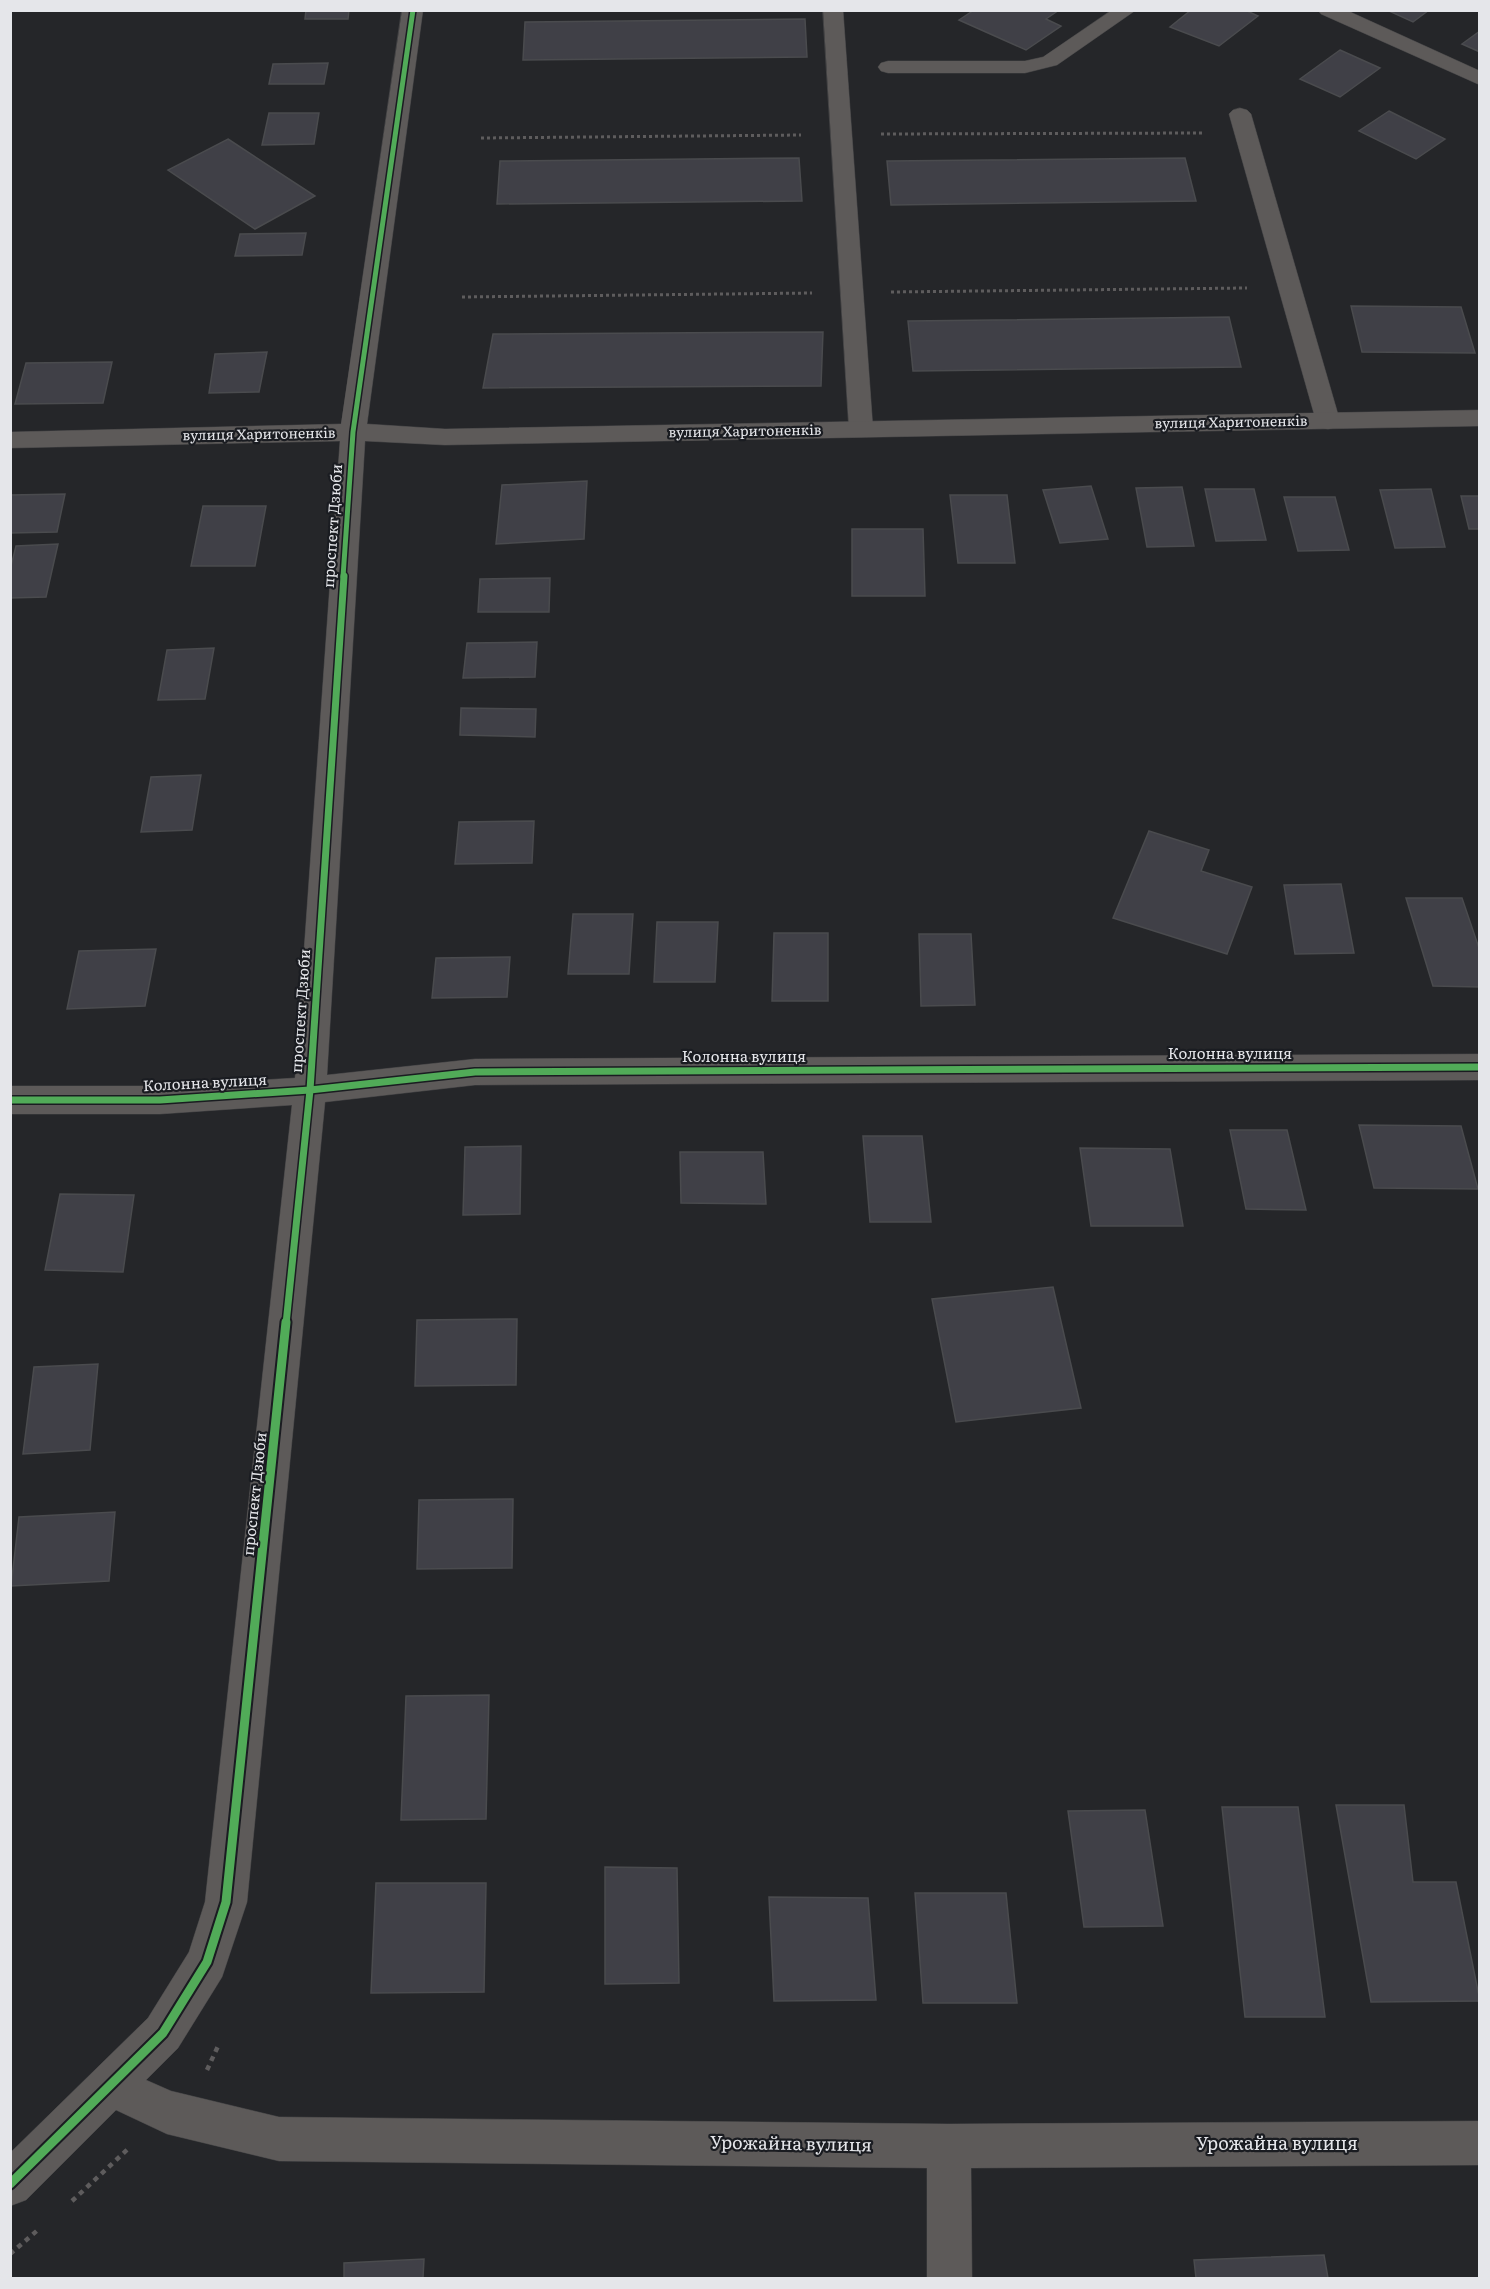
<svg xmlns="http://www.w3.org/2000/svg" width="1490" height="2289" font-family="Literata,serif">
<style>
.building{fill:#404047;stroke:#4a4b4e;stroke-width:1.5}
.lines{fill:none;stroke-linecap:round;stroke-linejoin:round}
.lane-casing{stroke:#414143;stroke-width:1}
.street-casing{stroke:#414143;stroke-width:1}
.path-far1{stroke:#5e5c5d;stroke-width:3;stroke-dasharray:3 3;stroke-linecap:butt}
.path{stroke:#5e5c5d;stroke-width:4.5;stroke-dasharray:5 5;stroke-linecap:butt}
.lane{fill:#5d5a59;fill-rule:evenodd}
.street{fill:#5d5a59;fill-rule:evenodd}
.cycleway-far2-casing{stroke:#1a1c21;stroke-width:8}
.cycleway-far1-casing{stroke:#1a1c21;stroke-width:10}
.cycleway-casing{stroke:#1a1c21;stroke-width:13}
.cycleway-far2{stroke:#51ab58;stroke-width:5}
.cycleway-far1{stroke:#51ab58;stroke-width:7}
.cycleway{stroke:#51ab58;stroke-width:9}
.labels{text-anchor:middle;stroke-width:4.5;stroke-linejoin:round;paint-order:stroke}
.far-street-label{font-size:14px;fill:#e5e6ea;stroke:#1a1c21}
.street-label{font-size:15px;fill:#e5e6ea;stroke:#1a1c21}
.near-street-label{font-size:18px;fill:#e5e6ea;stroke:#1a1c21}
</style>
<rect width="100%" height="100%" fill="#252629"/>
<g class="building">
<path d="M306,10h43l-1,9h-43z"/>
<path d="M974,10h85l-13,9 15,7 -35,24 -67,-30z"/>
<path d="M1191,10h54l13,6 -39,30 -49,-19z"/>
<path d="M1387,10h42l-16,12z"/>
<path d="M805,19l2,38 -284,3 2,-38z"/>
<path d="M1480,31v21l-18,-8z"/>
<path d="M1340,50l40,18 -40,29 -40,-18z"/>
<path d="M328,63l-4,21h-55l4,-20z"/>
<path d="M1389,111l56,28 -29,20 -57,-28z"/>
<path d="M269,113h50l-5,31 -52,1z"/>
<path d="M228,139l87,57 -60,33 -87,-59z"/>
<path d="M799,158l3,43 -305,3 3,-43z"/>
<path d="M1185,158l11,43 -305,4 -4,-44z"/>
<path d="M306,233l-4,22 -67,1 5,-22z"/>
<path d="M1351,306l110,1 14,46 -113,-1z"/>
<path d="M1229,317l12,50 -328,4 -5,-50z"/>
<path d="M823,332l-2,54 -338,2 10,-54z"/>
<path d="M267,352l-8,40 -50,1 6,-39z"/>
<path d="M112,362l-9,41 -88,1 11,-41z"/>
<path d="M587,481l-3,58 -88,5 6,-59z"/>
<path d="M1091,486l17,53 -48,4 -17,-53z"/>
<path d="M1182,487l12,59 -47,1 -11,-59z"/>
<path d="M1205,489h49l12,51 -50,1z"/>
<path d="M1431,489l14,58 -50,1 -15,-58z"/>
<path d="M65,494l-8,38 -47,1v-38z"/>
<path d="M950,495h57l8,68h-57z"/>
<path d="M1461,496h19v33h-11z"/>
<path d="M1284,497h51l14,53 -51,1z"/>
<path d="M203,506h63l-11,60h-64z"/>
<path d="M852,529h71l2,67h-73z"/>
<path d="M58,544l-12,53 -36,1v-28l6,-24z"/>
<path d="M550,578l-1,34h-71l2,-33z"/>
<path d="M537,642l-2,35 -72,1 4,-35z"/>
<path d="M214,648l-9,51 -47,1 9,-50z"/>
<path d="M461,708l75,1 -1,28 -75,-2z"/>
<path d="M201,775l-9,55 -51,2 10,-55z"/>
<path d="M534,821l-2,42 -77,1 4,-42z"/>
<path d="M1149,831l60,19 -8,21 51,16 -25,67 -114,-36z"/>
<path d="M1341,884l13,69 -59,1 -11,-69z"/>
<path d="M1406,898h56l18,53v36l-47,-1z"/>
<path d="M573,914h60l-4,60h-61z"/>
<path d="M657,922h61l-3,60h-61z"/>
<path d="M774,933h54v68h-56z"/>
<path d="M919,934h52l4,71 -54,1z"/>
<path d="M156,949l-11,57 -78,3 12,-58z"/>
<path d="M510,957l-3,40 -75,1 4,-40z"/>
<path d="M1359,1125l102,1 17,63 -104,-1z"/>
<path d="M1230,1130h57l19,80 -60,-1z"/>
<path d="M863,1136h59l9,86h-61z"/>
<path d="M521,1146l-1,68 -57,1 2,-68z"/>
<path d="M1080,1148l90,1 13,77h-92z"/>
<path d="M680,1152h83l3,52 -85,-1z"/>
<path d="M60,1194l74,1 -11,77 -78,-2z"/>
<path d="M1053,1287l28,121 -125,14 -24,-123z"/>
<path d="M517,1319l-1,66 -101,1 2,-66z"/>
<path d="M98,1364l-8,86 -67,4 11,-87z"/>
<path d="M513,1499l-1,69 -95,1 2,-69z"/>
<path d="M115,1512l-6,69 -98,5 8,-69z"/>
<path d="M489,1695l-3,124 -85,1 5,-124z"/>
<path d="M1336,1805h68l9,77h43l24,119 -109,1z"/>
<path d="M1222,1807h76l27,210h-80z"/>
<path d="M1145,1810l18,116 -79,1 -16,-116z"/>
<path d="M605,1867l72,1 2,115 -74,1z"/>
<path d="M376,1883h110l-2,109 -113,1z"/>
<path d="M915,1893h91l11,110h-94z"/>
<path d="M769,1897l99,1 8,102 -102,1z"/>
<path d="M1324,2255l4,23h-132l-2,-18z"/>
<path d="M424,2259l-1,19h-79v-15z"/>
</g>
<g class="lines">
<g class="lane-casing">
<g id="lane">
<path d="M823,10h20l30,419 -3,6 -9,2 -9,-2 -3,-6z"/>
<path d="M1112,10h24l-79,55 -32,8h-137l-7,-2 -3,-4 3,-4 7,-2h137l18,-4z"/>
<path d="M1240,108l7,2 4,4 89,307 -3,6 -9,2 -9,-2 -3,-6 -87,-307 4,-4z"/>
</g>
</g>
<g class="street-casing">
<g id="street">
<path d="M402,10h21l-56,414 78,5 1035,-19v16l-1035,19 -80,-4 -38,634 148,-16 1005,-5v26l-1005,5 -150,17 -78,800 -25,75 -44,71 -32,32 25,11 108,26 670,7 531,-3v44l-509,3 1,110h-45v-110l-648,-7 -112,-27 -51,-24 -90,90 -16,6v-53l138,-135 41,-66 16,-50 87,-797 -132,9h-150v-28h150l135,-8 45,-637 -330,7v-16l331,-8z"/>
<path d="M1318,10h28l134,61v14l-159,-71z"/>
</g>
</g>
<g class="path-far1">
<path d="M881,134l322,-1"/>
<path d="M481,138l320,-3"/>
<path d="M891,292l356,-4"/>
<path d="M462,297l350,-4"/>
</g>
<g class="path">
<path d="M207,2070l12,-26"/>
<path d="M72,2201l56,-52"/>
<path d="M10,2254l29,-25"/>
</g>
<use href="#lane" class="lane"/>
<use href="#street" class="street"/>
<g class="cycleway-far2-casing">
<path id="cycleway-far2" d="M343,577l10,-145 60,-422"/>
</g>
<g class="cycleway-far1-casing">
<g id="cycleway-far1">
<path d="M10,1100h150l150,-10 165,-18 1005,-5"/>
<path d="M286,1324l24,-234 34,-514"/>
</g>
</g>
<g class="cycleway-casing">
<path id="cycleway" d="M10,2184l153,-151 44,-71 19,-60 60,-580"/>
</g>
<use href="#cycleway-far2" class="cycleway-far2"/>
<use href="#cycleway-far1" class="cycleway-far1"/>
<use href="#cycleway" class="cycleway"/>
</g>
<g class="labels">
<g class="far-street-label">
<text transform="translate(1231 422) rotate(-1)" y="5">вулиця Харитоненків</text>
<text transform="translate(745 431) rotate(-1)" y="5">вулиця Харитоненків</text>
<text transform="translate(259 434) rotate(-1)" y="5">вулиця Харитоненків</text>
</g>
<g class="street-label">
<text transform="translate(333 526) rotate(-86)" y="5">проспект Дзюби</text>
<text transform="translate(301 1011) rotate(-86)" y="5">проспект Дзюби</text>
<text x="1230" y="1059">Колонна вулиця</text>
<text x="744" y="1062">Колонна вулиця</text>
<text transform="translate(205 1083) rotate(-3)" y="5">Колонна вулиця</text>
<text transform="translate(255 1494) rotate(-84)" y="5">проспект Дзюби</text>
</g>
<g class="near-street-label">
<text transform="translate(791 2144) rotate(1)" y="6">Урожайна вулиця</text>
<text x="1277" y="2150">Урожайна вулиця</text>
</g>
</g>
<rect width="1490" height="2289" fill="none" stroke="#e5e6ea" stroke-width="24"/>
</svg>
